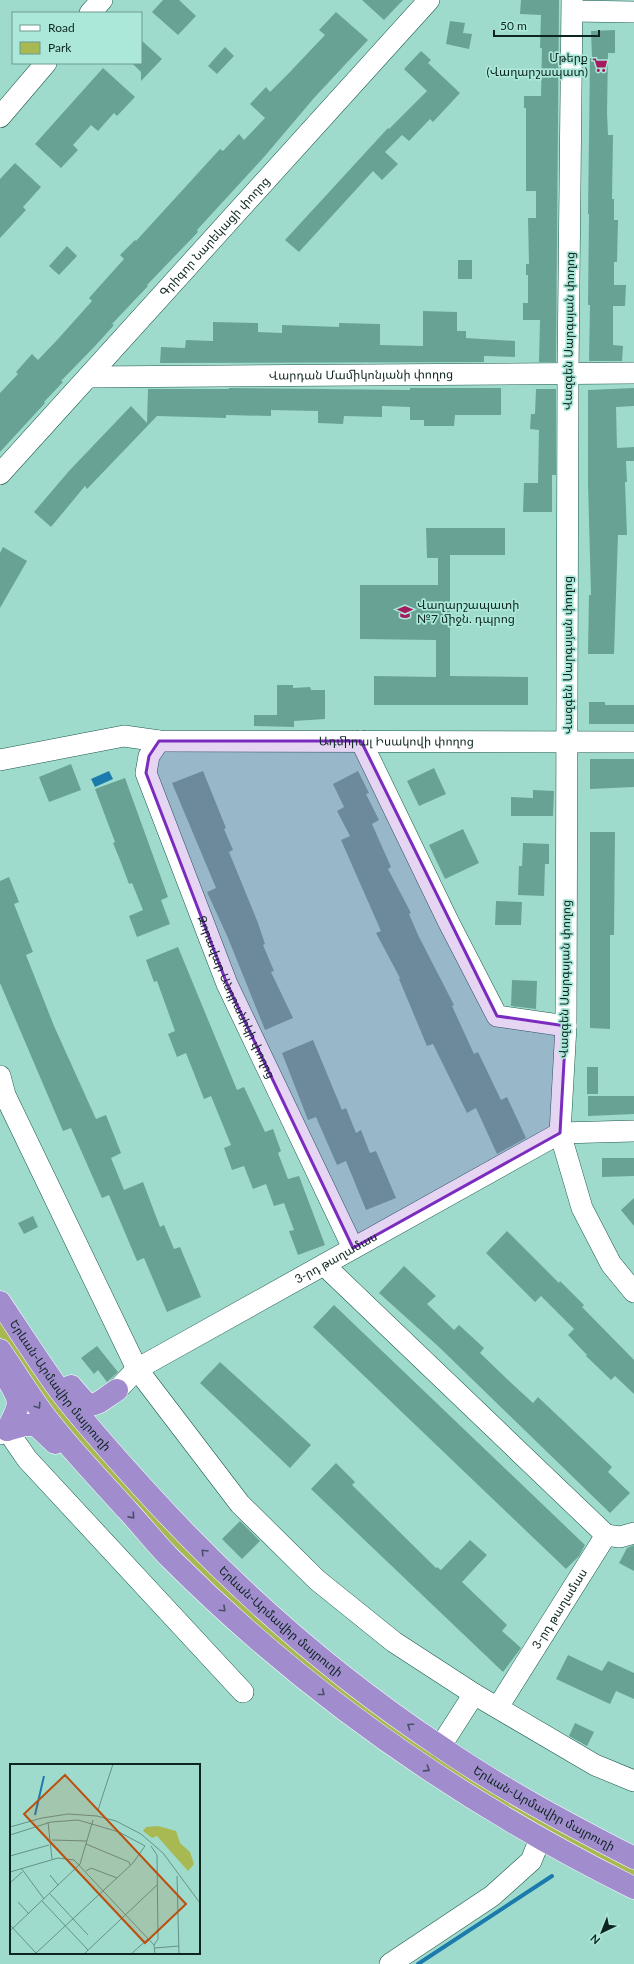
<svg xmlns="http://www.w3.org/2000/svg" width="634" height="1964" font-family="Lato,'Noto Sans Armenian',sans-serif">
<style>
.green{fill:#a8b952}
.water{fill:#1b7bac}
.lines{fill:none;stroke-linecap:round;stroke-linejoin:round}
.stream{stroke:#1b7bac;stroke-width:4}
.building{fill:#68a294}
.minor-casing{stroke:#1b584c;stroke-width:22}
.highway-casing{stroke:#fff;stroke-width:23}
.minor{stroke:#fff;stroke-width:21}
.highway{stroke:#a18dce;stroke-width:22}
.oneway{stroke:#484f66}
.marked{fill:#7b2cbf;fill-opacity:0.2;stroke:#7b2cbf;stroke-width:3;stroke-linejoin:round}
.labels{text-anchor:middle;stroke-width:3.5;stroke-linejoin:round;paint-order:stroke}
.poi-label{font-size:12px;fill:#0d2520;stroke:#ace8d9;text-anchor:end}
.street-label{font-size:12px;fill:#0d2520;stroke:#ace8d9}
.inset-river{fill:none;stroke:#1b7bac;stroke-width:2}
.inset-road{fill:none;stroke:#659287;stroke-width:1}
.view{fill:#bc4f10;fill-opacity:0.15;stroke:#bc4f10;stroke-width:2}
.inset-edge{fill:none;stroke:#0d2520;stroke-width:2}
</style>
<rect width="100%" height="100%" fill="#9fdbcc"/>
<path class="green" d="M0,1317l236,278 398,272v11l-125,-68 -136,-88 -142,-119 -72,-73 -51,-55 -62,-74 -46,-64z"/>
<path class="water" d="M109,771l4,8 -18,8 -4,-8z"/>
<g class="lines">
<path class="stream" d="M418,1964l134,-88"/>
</g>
<g class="building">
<path d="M163,0h16l17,16 -18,19 -26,-23z"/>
<path d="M362,0h41l-19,20z"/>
<path d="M521,0h38l-3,362h-17l1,-42h-17v-17h5v-28h-2v-11h3l-1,-46h8v-27h-10v-83h-2v-12h17l1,-48h-2l1,-33 -21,-1z"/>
<path d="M336,12l32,28 -54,58 -50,59 -67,73 1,2 -51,53 1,1 -36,38 2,1 -18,20 -35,36 2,1 -19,20 1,1 -45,49v-59l18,-19 -2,-2 16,-18 6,6 20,-21 34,-38 -3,-3 35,-39 -4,-4 15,-15 1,1 84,-92 3,2 16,-17 5,6 21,-22 -15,-14 16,-17 4,5 18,-18 37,-39 -6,-5z"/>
<path d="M450,21l15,2 -2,10 9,1 -3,15 -23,-5z"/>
<path d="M615,30v23h-7l-1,60 1,22h5l-1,64h2v21h4l-1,42h-3v23h12l-1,21h-12v39l10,1 -1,15h-33l1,-56h-2l1,-91h-1l2,-156h2l-1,-27z"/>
<path d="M141,40l21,19 -21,22v-9l-9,-9h9z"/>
<path d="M225,47l9,9 -17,18 -9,-8z"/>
<path d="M421,51l10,9 -3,3 32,30 -27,29 -3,-3 -21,22 -7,-6 -17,17 13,12 -16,16 -9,-9 -74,81 -14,-12 103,-112 1,1 38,-38 -23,-22z"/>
<path d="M103,68l32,29 -18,19 -3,-3 -16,18 -7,-6 -18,20 5,5 -17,18 -26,-24z"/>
<path d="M15,163l26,24 -18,20 3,3 -26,28v-59z"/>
<path d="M67,246l10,10 -18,19 -10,-9z"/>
<rect x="458" y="260" width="14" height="19"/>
<path d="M423,311l34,1v19h9v7l49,3v16l-31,-1v6l-324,1 1,-16 24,1 1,-8 27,1v-19l45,1v9l24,1v-8l57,2v-4l41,1v21l43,1z"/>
<path d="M229,388l181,2v-2h91v27h-46l-1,11h-30v-6h-14v-13l-28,-1v11l-38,-1 -1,8 -25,-1v-12l-47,-1v6l-45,-1v3l-69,-2 -70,73 -2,-3 -34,41 -17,-15 35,-41 62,-65 16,17 1,-34h81z"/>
<path d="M634,388v18l-18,1 1,41 17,-1v14h-8l1,21h-2l2,53h-9l-4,119h-26l1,-59h2l-3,-112v-93z"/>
<path d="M536,389h20v86h-4v37h-29l1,-29h14l1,-53 -9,-1 1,-15h4z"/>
<path d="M426,528h79v27h-55v121l78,1v28h-154v-29l62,1v-37l-76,-1v-54h78v-27h-11z"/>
<path d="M3,547l24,14 -27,47v-55z"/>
<path d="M277,685h16v3l17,-1 1,3h14v29l-31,2v6l-40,-1v-11h23z"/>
<path d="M589,702h16v3h29v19h-45z"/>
<path d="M590,759h44v28l-44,2z"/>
<path d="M71,764l10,26 -32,12 -10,-25z"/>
<path d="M434,768l12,26 -27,12 -12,-25z"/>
<path d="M203,771l23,57 -2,1 9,21 -4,2 29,71 7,21 -2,1 11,26 -3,1 22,46 -28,12 -37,-92 -21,-46 9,-4 -44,-105z"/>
<path d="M358,771l11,22 -3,1 13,26 -7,4 19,43 -3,2 23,44 -2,1 10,23 35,68 -2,1 22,48 4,-2 23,48 6,-3 19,41 -29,16 -21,-46 -9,5 -34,-69 -6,2 -28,-67 1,-1 -24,-45 5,-2 -40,-91 9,-4 -13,-25 7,-4 -11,-23z"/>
<path d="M125,778l43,119 -7,3 9,24 -33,13 -8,-21 14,-6 -11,-27 -3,1 -9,-24 -7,-17 2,-1 -20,-53z"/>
<path d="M533,790l21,1 -1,25h-42v-19l22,1z"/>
<path d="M463,829l16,34 -34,16 -16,-34z"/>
<path d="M590,832h25l-1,103h-4v94l-20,-1z"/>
<path d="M523,843l26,1v20h-4l-1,32 -26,-1 1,-29h3z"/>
<path d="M9,877l10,25 -5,2 19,48 -7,3 28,71 42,93 10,-4 15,38 -10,5 13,32 19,-8 17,45 4,-2 10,24 6,-2 21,50 -34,15 -23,-54 -7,3 -28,-66 -7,3 -31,-70 -8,3 -63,-148v-102z"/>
<path d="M496,901l26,1 -1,23h-26z"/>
<path d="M178,947l59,143 7,-3 21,45 8,-3 8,22 -3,2 10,26 11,-3 26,69 -27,10 -9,-24 5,-1 -10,-27 -10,3 -8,-22 -13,5 -9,-23 -12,4 -8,-22 7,-3 -20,-49 -7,3 -18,-46 -9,4 -9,-23 7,-3 -18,-50 -3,1 -8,-22z"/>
<path d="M512,980l25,1 -1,28 -25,-3z"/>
<path d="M313,1040l29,70 4,-2 10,25 5,-3 9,23 6,-2 20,47 -30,12 -20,-49 -9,4 -21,-48 -8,3 -26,-67z"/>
<rect x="587" y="1067" width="11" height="27"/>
<path d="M588,1096h46v18l-46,2z"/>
<path d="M602,1158h32v18l-32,1z"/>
<path d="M634,1198v28l-13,-16z"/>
<path d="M33,1216l5,11 -14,7 -6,-11z"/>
<path d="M507,1231l52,52 1,-2 24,24 -2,2 52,53v34l-19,-18 -4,4 -25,-24 1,-1 -19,-20 6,-6 -33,-33 -6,6 -49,-49z"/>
<path d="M404,1266l32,30 -9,8 27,26 5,-5 25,23 -4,5 27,26 26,24 5,-6 74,70 -4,5 22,21 -20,20 -171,-166 -60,-54z"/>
<path d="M334,1305l251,240 -6,11 -13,13 -253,-242z"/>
<path d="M97,1346l21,26 -11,10 -9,-12 -4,4 -13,-16z"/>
<path d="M220,1362l91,83 -21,23 -90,-85z"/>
<path d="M336,1463l19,19 -3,3 84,83 1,-1 4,3 29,-30 17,15 -25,27 45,43 -5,6 19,17 -18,24 -192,-183z"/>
<path d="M240,1521l20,20 -18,18 -20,-20z"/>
<path d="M634,1545v26l-15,-8 8,-15z"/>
<path d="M568,1655l34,16 6,-10 26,12v26l-18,-8 -6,13 -54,-25z"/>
<path d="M575,1723l19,9 -7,14 -18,-10z"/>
</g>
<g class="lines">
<g class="minor-casing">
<g id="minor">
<path d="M572,0l-4,373 -2,653 -6,107 22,75 29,56 23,28"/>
<path d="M573,11l61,1"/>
<path d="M90,13l12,-13"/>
<path d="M0,117l46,-54"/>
<path id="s1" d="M88,377l546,-4"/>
<path id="s2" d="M0,474l429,-474"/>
<path id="s3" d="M159,741l-10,15 -3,17 81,211 126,264"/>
<path d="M361,741l87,180 49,95 69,10"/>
<path id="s4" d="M0,760l124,-24 35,5 475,1"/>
<path d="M0,1076l5,19 132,274 103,135 77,76 77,62 80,52 121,71 39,16"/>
<path d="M324,1265l282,270"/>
<path id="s5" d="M117,1390l20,-21 423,-236 74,-2"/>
<path d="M0,1434l7,-4 20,29 216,233"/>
<path id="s6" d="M498,1707l108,-172 14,2 14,-4"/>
<path d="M440,1747l34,-53"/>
<path d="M390,1964l102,-68 39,-35 9,-22"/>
</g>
</g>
<g class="highway-casing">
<g id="highway">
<path id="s7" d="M0,1302c20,30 39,60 60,89 26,34 55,66 84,98 88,97 187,185 297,258 61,42 127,77 193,111"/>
<path d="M0,1350c16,23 31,48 48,70 25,32 54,62 81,92 14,15 27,32 42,47 135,135 292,244 463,329"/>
<path d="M6,1377c16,26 15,26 1,53"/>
<path d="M71,1386c22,26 19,22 46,4"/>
<path d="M7,1430l18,-5h11l19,18"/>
</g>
</g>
<use href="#minor" class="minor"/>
<use href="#highway" class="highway"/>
</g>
<defs><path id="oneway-chevron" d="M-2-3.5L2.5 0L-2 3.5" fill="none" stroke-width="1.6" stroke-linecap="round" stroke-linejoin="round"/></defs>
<g class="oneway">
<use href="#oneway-chevron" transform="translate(38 1406) rotate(56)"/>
<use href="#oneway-chevron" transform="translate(132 1516) rotate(48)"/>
<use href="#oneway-chevron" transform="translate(204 1552) rotate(-134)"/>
<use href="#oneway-chevron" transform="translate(223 1609) rotate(43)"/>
<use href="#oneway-chevron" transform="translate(322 1693) rotate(39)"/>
<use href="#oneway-chevron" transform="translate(410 1726) rotate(-145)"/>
<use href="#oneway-chevron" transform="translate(427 1769) rotate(33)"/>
</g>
<path class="marked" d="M159,741h202l136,275 69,10 -6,107 -207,115 -126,-264 -81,-211 3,-17z"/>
<defs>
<g id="supermarket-bare" transform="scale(1.2)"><path d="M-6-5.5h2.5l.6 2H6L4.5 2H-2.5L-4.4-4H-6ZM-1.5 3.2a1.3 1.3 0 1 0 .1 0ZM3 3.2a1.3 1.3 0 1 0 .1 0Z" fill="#a61a5f" stroke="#ace8d9" stroke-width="2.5" paint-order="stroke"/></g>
<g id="school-bare" transform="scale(1.2)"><path d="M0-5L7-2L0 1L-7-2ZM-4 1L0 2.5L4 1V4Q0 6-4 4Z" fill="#a61a5f" stroke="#ace8d9" stroke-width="2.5" paint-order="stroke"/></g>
</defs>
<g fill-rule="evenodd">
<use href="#supermarket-bare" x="600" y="65"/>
<use href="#school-bare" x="405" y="612"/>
</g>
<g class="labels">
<g class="poi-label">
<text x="588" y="62">Մթերք<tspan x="588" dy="14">(Վաղարշապատ)</tspan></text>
<text x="417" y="609" text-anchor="start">Վաղարշապատի<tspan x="417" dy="14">№7 միջն. դպրոց</tspan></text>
</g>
<g class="street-label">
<text dy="4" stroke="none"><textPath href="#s2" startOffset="320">Գրիգոր Նարեկացի փողոց</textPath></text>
<text transform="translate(569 331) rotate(-89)" y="4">Վազգեն Սարգսյան փողոց</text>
<text dy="4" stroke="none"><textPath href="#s1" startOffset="273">Վարդան Մամիկոնյանի փողոց</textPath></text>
<text transform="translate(568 655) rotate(-90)" y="4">Վազգեն Սարգսյան փողոց</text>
<text dy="4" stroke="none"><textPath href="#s4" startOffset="399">Ադմիրալ Իսակովի փողոց</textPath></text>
<text transform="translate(565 979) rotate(-89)" y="4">Վազգեն Սարգսյան փողոց</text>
<text dy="4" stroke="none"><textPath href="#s3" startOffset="277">Զորավար Անդրանիկի փողոց</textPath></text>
<text dy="4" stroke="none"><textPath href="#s5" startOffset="257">3-րդ թաղամաս</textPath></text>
<text dy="4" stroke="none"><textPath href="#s7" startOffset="103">Երևան-Արմավիր մայրուղի</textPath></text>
<text dy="4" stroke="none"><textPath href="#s6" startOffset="116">3-րդ թաղամաս</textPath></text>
<text dy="4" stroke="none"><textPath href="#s7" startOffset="427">Երևան-Արմավիր մայրուղի</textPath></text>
<text dy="4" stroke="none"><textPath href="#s7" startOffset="751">Երևան-Արմավիր մայրուղի</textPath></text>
</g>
</g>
<g transform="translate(10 1764)">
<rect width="190" height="190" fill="#9fdbcc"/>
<path d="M148,62l18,5 4,12 10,9 4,12 -6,7 -31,-35 -5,2 -9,-7 3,-4z" fill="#a8b952"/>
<path class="inset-river" d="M25,51l9,-39"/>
<path class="inset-road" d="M88,46l15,-46M38,58l4,37M0,63l32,-9 26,-4 29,2 19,5 25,13 22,19 37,50M0,71l41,-13 27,-2 41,12 26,14 -12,17 -98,91M42,76l35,1M76,80l43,18 1,3M141,82l6,9 1,84 -4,6M0,92l39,-11M11,104l23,31M76,107l5,-3 26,10M0,108l48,-14 16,2 80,85 1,9M40,111l8,10M167,112l2,78M0,119l12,-11M40,130l38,41M32,137l46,49M8,138l11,12M0,161l26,28M0,167l70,-67 13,-44M145,184l24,-2M74,190l73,-69M121,190l17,-15"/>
<path class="view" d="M55,11l121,129 -41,39 -121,-129z"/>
<rect width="190" height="190" class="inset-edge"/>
</g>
<rect x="12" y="12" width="130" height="52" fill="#ace8d9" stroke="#6c9a8f"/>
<rect x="20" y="25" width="20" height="6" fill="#ffffff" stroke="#6c9a8f"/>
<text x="48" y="32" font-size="12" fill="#0d2520">Road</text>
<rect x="20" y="42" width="20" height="12" fill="#a8b952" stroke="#6c9a8f"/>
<text x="48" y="52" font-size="12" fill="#0d2520">Park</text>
<g transform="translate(602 1932) rotate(223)" stroke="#ace8d9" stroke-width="3" paint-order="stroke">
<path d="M0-3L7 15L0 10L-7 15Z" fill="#0d2520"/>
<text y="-6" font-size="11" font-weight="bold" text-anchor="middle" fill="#0d2520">N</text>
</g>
<path d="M494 30v6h105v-6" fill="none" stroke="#0d2520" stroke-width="2"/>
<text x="500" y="30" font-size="12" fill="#0d2520" stroke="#ace8d9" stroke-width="3" paint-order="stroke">50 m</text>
</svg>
